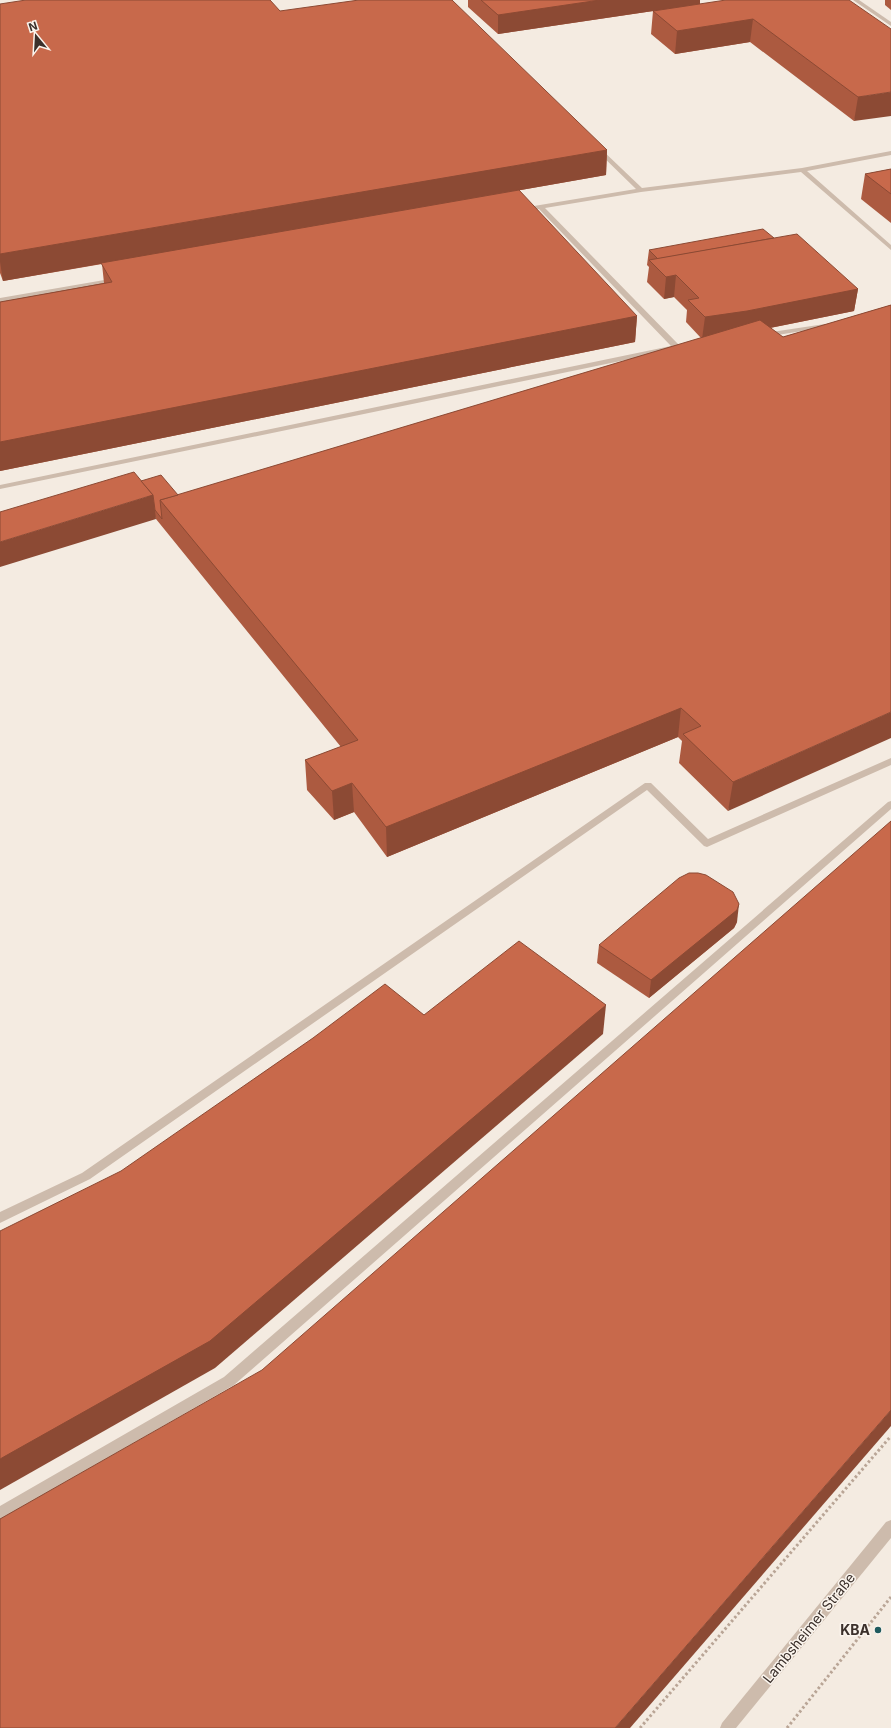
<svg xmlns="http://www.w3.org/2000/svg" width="891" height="1728" font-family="Inter,sans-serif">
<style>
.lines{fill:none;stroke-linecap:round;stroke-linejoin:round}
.path{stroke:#b9a596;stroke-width:3;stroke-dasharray:2.5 2.5;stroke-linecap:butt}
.minor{fill:#cdbbac;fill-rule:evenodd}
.wall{fill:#ac5a40}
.shaded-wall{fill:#8c4a34}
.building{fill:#c8694b;stroke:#8c4a34}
.poi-dot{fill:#1f5a5e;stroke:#fbf5ee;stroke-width:1.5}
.labels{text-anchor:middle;stroke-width:3;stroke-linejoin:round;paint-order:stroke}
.near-street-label{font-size:14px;fill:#3b302b;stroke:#fbf5ee}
.near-poi-label{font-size:14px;font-weight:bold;fill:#3b302b;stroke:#fbf5ee;text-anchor:end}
</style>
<rect width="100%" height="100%" fill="#f4ebe1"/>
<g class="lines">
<g class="path">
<path d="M640,1728l251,-292"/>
<path d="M787,1728l104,-131"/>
</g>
<g class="minor">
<path d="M853,0h6l32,22v4z"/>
<path d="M596,148h4l42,40 160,-20 89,-17v4l-84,16 84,74v5l-90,-78 -160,20 -96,16 134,137v4l-679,140v-4l671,-139 -132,-137 -17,3 -3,-2 3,-2 114,-19 -40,-39z"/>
<path d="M116,278l2,1v2l-118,21v-4z"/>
<path d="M825,324l4,2 -2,1 -62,10 -4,-2 4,-2z"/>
<path d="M891,758v7l-184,82 -3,-1 -57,-56 -557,389 -90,44v-11l82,-39 563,-390h6l57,56z"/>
<path d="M891,801v8l-657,576 -234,135v-14l224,-129 664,-575z"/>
<path d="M891,1520v18l-155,190h-16l2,-5 164,-201z"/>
</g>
</g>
<g class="wall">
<path d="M468,0h232v4l191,25 -37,92 -104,-79 -75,12 -24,-20 2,-23 41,-6 -196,29 -30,-27z"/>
<path d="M885,0h6v10l-6,-5z"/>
<path d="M0,4l280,7 327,139 -1,25 -294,52 325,89 -2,26 -635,129v-169l104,-19 -2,-19 -99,17 -3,-8z"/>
<path d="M891,169v54l-30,-24 4,-25z"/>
<path d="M774,238l84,51 -4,22 -84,17 13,9 108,-32 -163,506 -49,-48 3,-22 -4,-4 -291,120 -33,-45 -20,8 -27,-30 -2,-30 36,-13 -185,-228 -15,-38 37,14 523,-157 -15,-16 1,-12 -13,-13 -10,2 -17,-17 2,-15 -2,-2 2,-15z"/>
<path d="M737,922l-3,6 -85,70 -52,-35 2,-18z"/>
</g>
<g class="shaded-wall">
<path d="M600,0h100v4l-202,30v-19z"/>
<path d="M753,19l-3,23 -75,12 2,-23z"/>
<path d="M891,92v24l-37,5 4,-24z"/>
<path d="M607,150l-1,25 -603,106 -3,-19v-8z"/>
<path d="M676,275l-2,22 -10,2 2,-22z"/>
<path d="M858,289l-4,22 -110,22 -42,6 3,-22z"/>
<path d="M637,316l-2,26 -635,129v-29z"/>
<path d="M153,495l3,24 -156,48v-25z"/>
<path d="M681,708l-3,29 -291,120 -1,-30z"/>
<path d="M891,712v26l-163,73 5,-29z"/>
<path d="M352,783l2,29 -20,8 -2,-29z"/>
<path d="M739,904l-2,18 -3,6 -85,70 2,-18z"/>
<path d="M606,1005l-3,29 -388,334 -215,122v-31z"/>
<path d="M891,1410v16l-261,302h-15z"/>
</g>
<g class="building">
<path d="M26,0h244l10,11 79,-11h93l155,150 -607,104v-250z"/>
<path d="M481,0h119l-102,15z"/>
<path d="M726,0h123l42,29v63l-33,5 -105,-78 -76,12 -24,-20z"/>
<path d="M891,169v25l-26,-20z"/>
<path d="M519,190l118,126 -637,126v-140l112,-20 -11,-19z"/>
<path d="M763,229l11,9 -116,21 -9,-9z"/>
<path d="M797,234l61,55 -111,22 -42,6 -17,-17 11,-2 -23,-23 -10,2 -17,-17z"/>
<path d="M891,305v407l-158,70 -50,-48 18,-8 -20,-18 -295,119 -34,-44 -20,8 -27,-31 53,-20 -198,-240 600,-180 23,17z"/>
<path d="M134,472l19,23 -153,47v-30z"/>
<path d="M161,475l17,20 -18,5 2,19 -7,-9 -2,-15 -12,-14z"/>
<path d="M891,821v589l-276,318h-615v-209l262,-149z"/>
<path d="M689,873h9l8,2 27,17 6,12 -2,6 -86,70 -52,-35 80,-67z"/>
<path d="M519,941l87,64 -396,336 -210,118v-228l121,-60 192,-133 72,-54 39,31z"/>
</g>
<circle class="poi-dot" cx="878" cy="1630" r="4"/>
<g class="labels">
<g class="near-street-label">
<text transform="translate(809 1628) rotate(-51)" y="5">Lambsheimer Straße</text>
</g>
<g class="near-poi-label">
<text x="870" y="1635">KBA</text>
</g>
</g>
<g transform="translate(36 36) rotate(342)" stroke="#fbf5ee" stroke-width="3" paint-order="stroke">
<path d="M0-3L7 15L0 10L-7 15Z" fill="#3b302b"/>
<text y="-6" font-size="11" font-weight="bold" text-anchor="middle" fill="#3b302b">N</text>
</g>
</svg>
